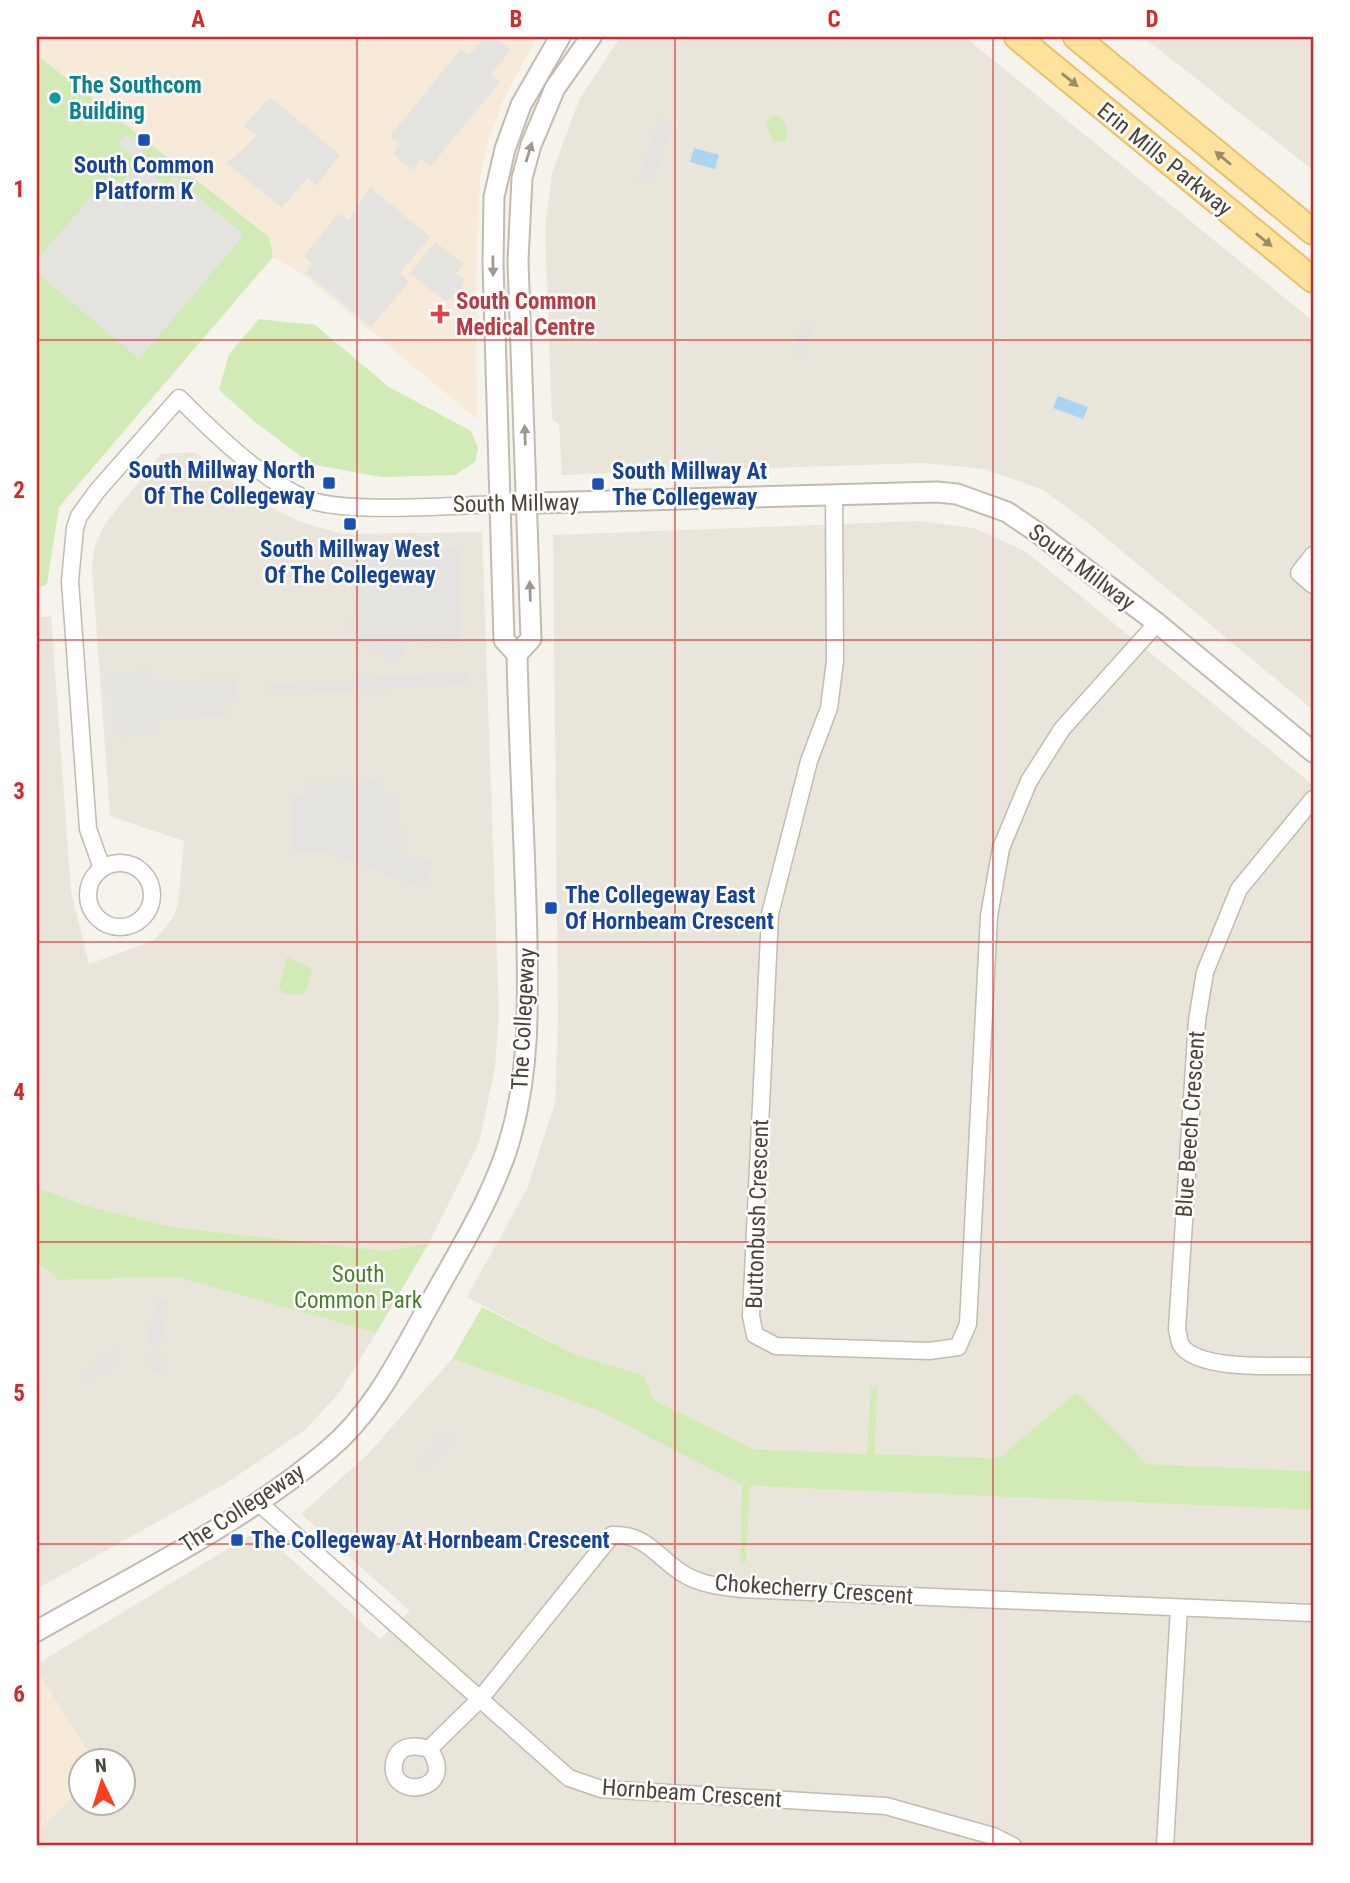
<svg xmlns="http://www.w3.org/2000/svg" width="1350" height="1883" font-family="'Roboto Condensed',sans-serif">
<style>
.residential{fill:#eae5da}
.commercial{fill:#f7ead8}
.green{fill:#d2eab5}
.parking{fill:#e5e3e0}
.water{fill:#a9d4f2}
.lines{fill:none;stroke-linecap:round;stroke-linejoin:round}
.minor-casing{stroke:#c2bbae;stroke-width:19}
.tertiary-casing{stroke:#c2bbae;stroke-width:23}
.primary-casing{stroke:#e6c16a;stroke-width:28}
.minor{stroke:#fff;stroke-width:16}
.tertiary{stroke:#fff;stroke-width:19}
.primary{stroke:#ffe39c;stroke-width:24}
.oneway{fill:#9c8c66}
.oneway2{fill:#9c9892}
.grid{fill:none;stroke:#d62828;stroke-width:2;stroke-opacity:0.55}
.culture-dot{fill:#0f9aa8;stroke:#fff;stroke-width:2.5}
.transit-dot{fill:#1a4fb4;stroke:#fff;stroke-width:2.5}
.health-dot{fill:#e0444e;stroke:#fff;stroke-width:2.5}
.labels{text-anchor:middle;stroke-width:5;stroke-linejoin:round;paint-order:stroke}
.culture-label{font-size:23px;font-weight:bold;fill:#0d838f;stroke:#fff;text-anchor:start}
.street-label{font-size:23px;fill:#4b4439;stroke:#fff}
.transit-label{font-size:23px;font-weight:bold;fill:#164399;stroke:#fff;text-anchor:start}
.health-label{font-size:23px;font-weight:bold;fill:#be3a42;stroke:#fff;text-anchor:start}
.park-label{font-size:23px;fill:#4a7f2a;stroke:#fff}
.neatline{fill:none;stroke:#d62828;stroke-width:2.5}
.grid-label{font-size:23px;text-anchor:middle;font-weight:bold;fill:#d62828}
</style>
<rect width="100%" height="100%" fill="#f6f3ec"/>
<g class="residential">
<path d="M620,37h345l348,284v389l-220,-183 -50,-37 -58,-21 -61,-6 -362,12 -3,-51 -7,-5 -7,-190 7,-56 27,-73z"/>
<path d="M1143,37h170v133z"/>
<path d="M195,452l62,49 44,21 41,12 140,-2 17,484 -4,52 -16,75 -50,100 -42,8 -215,-24 -81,-20 -54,-19v-570l14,-2 20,276 18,72 64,-23 19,-22 6,-15 6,-63 -74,-25 -18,-248 2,-19 10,-24 57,-71z"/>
<path d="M920,521l54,7 51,23 288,234v686l-166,-7 -70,-72 -78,66 -124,-4 1,-67h-5l-3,67 -114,-5 -100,-49 -11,-25 -69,-21 -107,-57 60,-108 28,-86 3,-82 -5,-486z"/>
<path d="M37,1262l23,18 117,-3 199,56 -36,59 -35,38 -80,54 -188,105z"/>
<path d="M452,1359l143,50 148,76 -3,78 6,-1 3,-76 564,24v336h-1276v-15l43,-41v12h42v-42h-28l-57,-89v-7l222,-134 121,109 30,-28 -109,-97 65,-58z"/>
</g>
<g class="commercial">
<path d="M37,37h500l-33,61 -16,44 -8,35 -4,115 1,127 -176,-146 -28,-16 -4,-20 -232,-182z"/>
<path d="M37,1671l57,89h-14v30l-43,41z"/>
</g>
<g class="green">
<path d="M37,55l232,182 4,20 -214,250 -12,77 -10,5z"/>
<path d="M775,115c11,4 15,16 11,26l-13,1 -8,-19z"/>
<path d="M259,319l56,6 74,62 82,44 7,17 -3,14 -20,13 -74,2 -70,-13 -56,-42 -36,-32 10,-36z"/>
<path d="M287,957l25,11 -5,20 -5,6h-19l-4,-8z"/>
<path d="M37,1188l54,19 81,20 215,24 42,-8 -53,90 -199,-56 -118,3 -22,-18z"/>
<path d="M482,1307l92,47 69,21 11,25 100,49 113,5 4,-67h6l-2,67 124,4 78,-66 70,72 166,7v39l-563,-24 -4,76 -6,1 2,-78 -147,-76 -143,-50z"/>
</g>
<g class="parking">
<path d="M484,37h11l16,13 -20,24 9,8 -70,85 -9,-8 -9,11 -19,-16 7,-9 -10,-9 71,-87 8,6z"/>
<path d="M270,97l70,58 -24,31 -9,-8 -25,30 -55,-45 30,-27 -13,-10z"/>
<path d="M660,118l13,5 -22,63 -13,-4z"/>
<path d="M126,134l18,16 -8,9 -18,-15z"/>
<path d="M139,163l26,22 9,-9 70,59 -105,124 -102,-86v-13l72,-85 12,9z"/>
<path d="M370,187l60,50 -30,36 9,9 -38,45 -65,-54 6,-9 -8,-8 34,-42 11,6z"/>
<path d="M435,242l29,22 -8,10 8,5 -1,7 -17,16 -36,-29z"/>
<path d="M802,322l12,3 -10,32 -12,-4z"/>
<path d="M459,548l2,98 -43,-3 -7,-5 -15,28 -52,-37 10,-14 -6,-62z"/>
<path d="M152,670l1,12 83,-5 1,24 -12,1 1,14 -67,4 1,16 -46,1 -4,-64z"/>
<path d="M468,672l1,12 -199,12 -1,-12z"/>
<path d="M383,781l2,12h13l5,62 30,5 -9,28 -102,-37h-30l-1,-54 14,-1v-13z"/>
<path d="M157,1299l13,3 -11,45 -13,-3z"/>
<path d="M114,1348l8,11 -36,24 -7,-11z"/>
<path d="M159,1348l8,20 -14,5 -8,-19z"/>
<path d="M446,1430l10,9 -30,32 -10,-9z"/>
</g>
<g class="water">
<path d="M694,148l25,7 -4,14 -25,-7z"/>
<path d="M1058,396l30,11 -5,12 -30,-11z"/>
</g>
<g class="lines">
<g class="minor-casing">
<g id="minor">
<path d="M834,495l1,166 -6,47 -20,53 -39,153 -19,402 4,19 21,11 153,5 29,-4 10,-23 21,-408 12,-68 28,-67 33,-52 95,-106"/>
<path d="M1313,555l-14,18 14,12"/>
<path d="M1313,799l-74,90 -34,83 -8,49 -20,308c1,4 2,12 4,16 17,27 102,20 132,21"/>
<circle cx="120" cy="895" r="32"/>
<path d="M102,868l-14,-39 -18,-248 5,-53 4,-12 18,-25 82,-93c33,33 81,80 125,100 38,17 150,7 196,6"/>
<path d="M259,1503l310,275 32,11 285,17 107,30 20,10"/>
<path d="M429,1749c31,42 -40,53 -35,15 3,-19 20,-20 35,-15l51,-50 132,-164c36,-2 47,26 75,41 17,9 36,11 54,13l572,24"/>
<path d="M1165,1846l14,-238"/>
</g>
</g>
<g class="tertiary-casing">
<g id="tertiary">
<path d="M500,504l437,-12 20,2 50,18 31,21 119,90 156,129"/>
<path d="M517,654l14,-15 -13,-378 4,-83 9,-33 24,-57 36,-51"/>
<path d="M37,1631c98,-56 203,-107 290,-180 47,-39 73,-94 102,-146 30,-55 67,-112 83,-173 17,-63 16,-126 15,-191 -2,-96 -8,-191 -10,-287l-13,-14 -11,-377 1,-66 11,-48 16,-44 39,-68"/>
</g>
</g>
<g class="primary-casing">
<g id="primary">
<path d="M1017,37l296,243"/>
<path d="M1076,37l237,195"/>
</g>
</g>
<use href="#minor" class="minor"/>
<use href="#tertiary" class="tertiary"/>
<use href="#primary" class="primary"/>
</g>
<defs><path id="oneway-solid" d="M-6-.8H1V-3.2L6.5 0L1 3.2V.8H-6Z" transform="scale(1.75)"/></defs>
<g class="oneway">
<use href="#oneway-solid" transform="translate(1070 80) rotate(39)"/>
<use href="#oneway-solid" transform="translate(1223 158) rotate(-140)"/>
<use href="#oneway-solid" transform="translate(1264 240) rotate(39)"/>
</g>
<g class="oneway2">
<use href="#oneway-solid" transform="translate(529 152) rotate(-73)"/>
<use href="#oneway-solid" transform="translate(493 266) rotate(89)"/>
<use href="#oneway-solid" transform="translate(525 435) rotate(-92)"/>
<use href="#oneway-solid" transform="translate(530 591) rotate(-92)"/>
</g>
<path class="grid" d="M357,37v1809M675,37v1809M993,37v1809M37,340h1276M37,640h1276M37,942h1276M37,1242h1276M37,1544h1276"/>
<circle class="culture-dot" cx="55" cy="98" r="7"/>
<g class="transit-dot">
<rect x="137" y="133" width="14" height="14" rx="3.5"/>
<rect x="322" y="476" width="14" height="14" rx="3.5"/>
<rect x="591" y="477" width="14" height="14" rx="3.5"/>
<rect x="343" y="517" width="14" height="14" rx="3.5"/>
<rect x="544" y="901" width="14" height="14" rx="3.5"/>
<rect x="230" y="1533" width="14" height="14" rx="3.5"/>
</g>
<path class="health-dot" d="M436.5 303.5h7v7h7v7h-7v7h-7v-7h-7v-7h7z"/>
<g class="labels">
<g class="culture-label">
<text x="69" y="93">The Southcom<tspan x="69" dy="26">Building</tspan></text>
</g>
<g class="street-label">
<text transform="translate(1165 159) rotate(39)" y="8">Erin Mills Parkway</text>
<text transform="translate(516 503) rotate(-1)" y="8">South Millway</text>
<text transform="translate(1082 567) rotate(37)" y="8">South Millway</text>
<text transform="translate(523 1019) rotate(-87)" y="8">The Collegeway</text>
<text transform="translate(1190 1124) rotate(-86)" y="8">Blue Beech Crescent</text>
<text transform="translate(757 1214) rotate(-88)" y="8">Buttonbush Crescent</text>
<text transform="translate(242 1508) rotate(-33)" y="8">The Collegeway</text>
<text transform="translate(814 1589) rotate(4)" y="8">Chokecherry Crescent</text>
<text transform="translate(692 1793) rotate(4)" y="8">Hornbeam Crescent</text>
</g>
<g class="transit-label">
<text x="144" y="173" text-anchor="middle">South Common<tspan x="144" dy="26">Platform K</tspan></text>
<text x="315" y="478" text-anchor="end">South Millway North<tspan x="315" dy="26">Of The Collegeway</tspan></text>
<text x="612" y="479">South Millway At<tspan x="612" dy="26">The Collegeway</tspan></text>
<text x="350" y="557" text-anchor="middle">South Millway West<tspan x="350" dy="26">Of The Collegeway</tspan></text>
<text x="565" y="903">The Collegeway East<tspan x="565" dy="26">Of Hornbeam Crescent</tspan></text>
<text x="251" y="1548">The Collegeway At Hornbeam Crescent</text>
</g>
<g class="health-label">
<text x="456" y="309">South Common<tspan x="456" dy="26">Medical Centre</tspan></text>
</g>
<g class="park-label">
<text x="358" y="1282">South<tspan x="358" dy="26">Common Park</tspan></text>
</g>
</g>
<rect width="1350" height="1883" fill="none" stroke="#ffffff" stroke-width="77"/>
<g transform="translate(102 1782) rotate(356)"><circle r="33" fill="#ffffff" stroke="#b7b4b0" stroke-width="2"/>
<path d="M0-5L12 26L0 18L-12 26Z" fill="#fc3f1d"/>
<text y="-10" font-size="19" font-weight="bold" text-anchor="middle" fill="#4b4439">N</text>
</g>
<rect x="38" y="38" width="1274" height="1806" class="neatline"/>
<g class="grid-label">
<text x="198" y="27">A</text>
<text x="516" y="27">B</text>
<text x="834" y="27">C</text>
<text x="1152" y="27">D</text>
<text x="19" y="197">1</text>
<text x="19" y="498">2</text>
<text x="19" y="799">3</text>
<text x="19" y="1100">4</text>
<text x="19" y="1401">5</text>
<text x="19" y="1702">6</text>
</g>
</svg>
